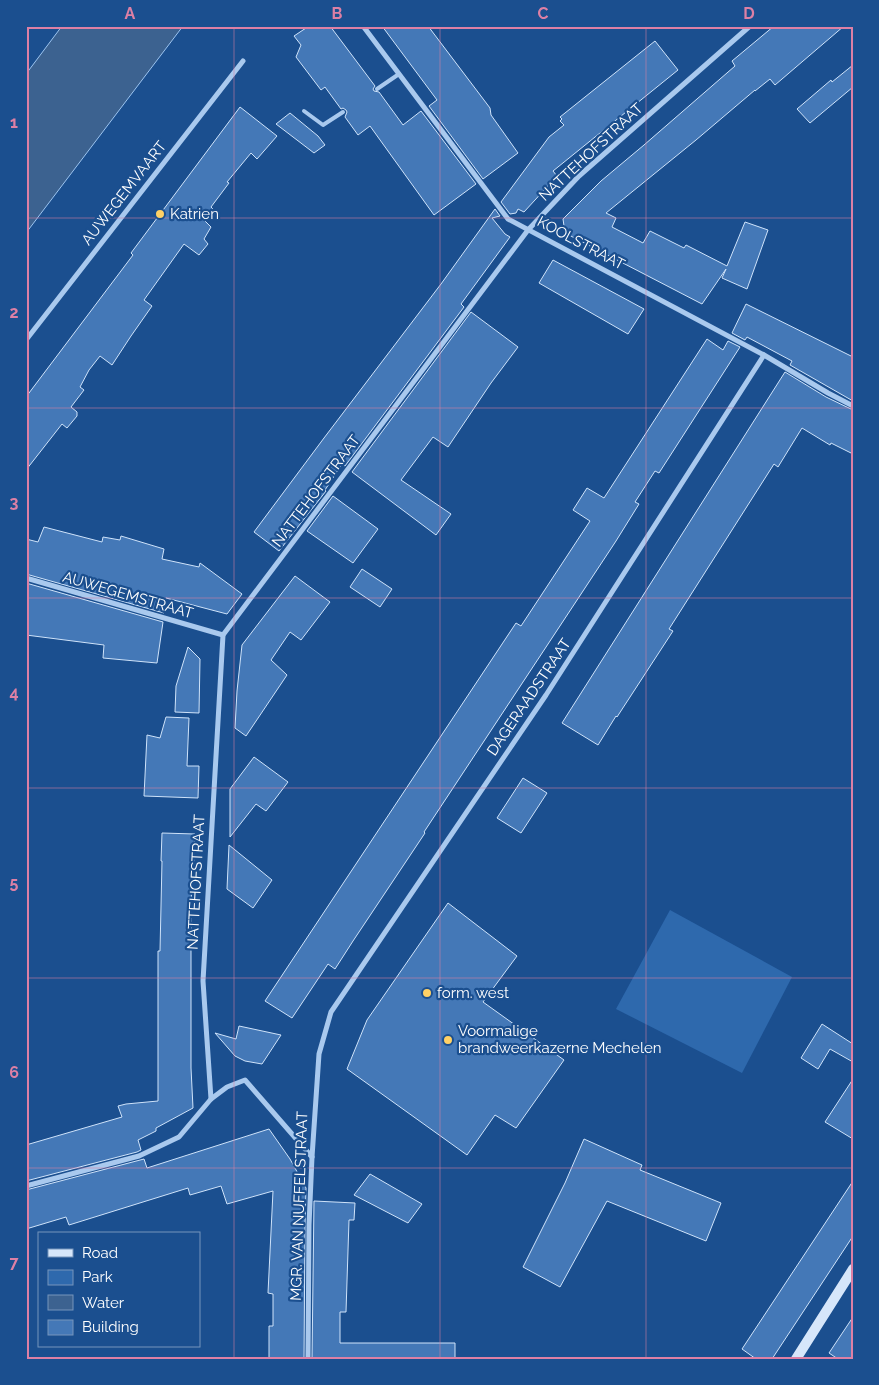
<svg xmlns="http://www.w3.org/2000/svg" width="879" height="1385" font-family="Raleway,sans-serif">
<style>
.green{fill:#2e69ad}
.water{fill:#3c6290;stroke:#9cc4f0}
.building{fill:#4478b7;stroke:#cfe3fa}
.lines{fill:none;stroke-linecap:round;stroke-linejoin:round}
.service{stroke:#a9c9ee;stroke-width:4}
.minor{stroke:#a9c9ee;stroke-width:5}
.secondary{stroke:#d6e6fa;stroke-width:10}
.grid{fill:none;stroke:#dd80a5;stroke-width:1;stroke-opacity:0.55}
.poi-dot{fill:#ffd166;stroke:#1b4f8f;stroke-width:2}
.labels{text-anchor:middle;stroke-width:4.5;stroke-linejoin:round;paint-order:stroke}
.street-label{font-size:15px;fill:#fff;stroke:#1b4f8f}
.poi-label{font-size:15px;fill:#fff;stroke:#1b4f8f;text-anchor:start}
.neatline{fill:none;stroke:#dd80a5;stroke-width:2}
.grid-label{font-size:16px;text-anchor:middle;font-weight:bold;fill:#dd80a5}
</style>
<rect width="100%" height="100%" fill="#1b4f8f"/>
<path class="green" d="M670,910l122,67 -50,96 -126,-64z"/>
<path class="water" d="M62,26h121l-157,207v-159z"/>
<g class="building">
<path d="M309,26h21l45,60 -2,3 1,2 5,1 24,33 18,-14 55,73 -42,31 -64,-89 -12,9 -13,-18 2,-5 -1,-2 -3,-2 -2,1 -16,-22 -4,3 -25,-33 5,-12 -7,-9z"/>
<path d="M382,26h46l62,82 1,7 27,38 -35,26 -54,-73 8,-6z"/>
<path d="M774,26h70l-69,59 -5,-6 -15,12v-1l-59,50 -90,73 10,5 -4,9 31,16 7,-12 34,17 2,-3 41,21 18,-44 23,8 -21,59 -25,-11 4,-9 -24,35 -137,-71 -2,-14 38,-38 43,-36 91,-79 -3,-5z"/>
<path d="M655,41l23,29 -125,101 4,5 -33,36 -6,-3 -2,4 -6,1 -9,-12 48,-65 15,-12 -4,-4 2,-2 -2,-2z"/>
<path d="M853,65v22l-43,36 -13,-14 34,-29 1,2z"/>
<path d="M240,107l37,29 -20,23 -6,-6 -24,29 2,1 -18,24 3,3 -9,11 6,6 -7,12 4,5 -9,11 -15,-11 -40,56 8,6 -21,30 -19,29 -12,-9 -11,14 -9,17 4,3 -13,17 6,5v4l-10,12 -5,-4 -36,46v-73l107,-142 -2,-2z"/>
<path d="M290,113l28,23 7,9 -11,8 -38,-29z"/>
<path d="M495,209l5,7 -8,2 13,16 5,3 -49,67 3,3 -119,159 -3,-2 -17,26 1,1 -47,60 -25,-19 70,-94 117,-154z"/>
<path d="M553,260l91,49 -16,25 -89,-51z"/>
<path d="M746,304l107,53v44l-63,-36 2,-4 -45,-24 -2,3 -13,-7z"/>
<path d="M471,312l47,35 -27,36 -43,64 -15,-10 -32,43 50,34 -15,21 -84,-63z"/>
<path d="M707,339l16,11 5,-9 12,6 -81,126 -4,-2 -20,31 4,2 -23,37 -192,291 1,1 -72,108 -18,28 -7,-5 -36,54 -27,-17 251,-378 5,3 69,-105 -17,-11 14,-22 17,10z"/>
<path d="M785,372l41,25 27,13v44l-22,-11 -1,2 -28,-17 -24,39 -4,-3 -105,165 4,2 -56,86 -1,-1 -18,29 -36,-22z"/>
<path d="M333,496l45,33 -25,34 -46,-32z"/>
<path d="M44,527l58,15 1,-5 17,3 1,-4 43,13 -2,10 37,8 1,-4 42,31 -15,20 -61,-16 -2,15 -138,-39v-35l12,3z"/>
<path d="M362,569l30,20 -12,18 -30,-20z"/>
<path d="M295,576l35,26 -29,38 -11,-8 -19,28 16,15 -41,61 -11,-8 2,-37 5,-46z"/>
<path d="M26,583l137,39 -6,41 -54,-5 1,-13 -78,-10z"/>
<path d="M188,647l12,12 -1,54 -24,-1 1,-26z"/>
<path d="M166,717l23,1 -2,48h12l-1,32 -54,-2 3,-61 13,3z"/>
<path d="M254,757l34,25 -22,29 -10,-7 -26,33v-48z"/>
<path d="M523,778l24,15 -26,40 -24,-15z"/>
<path d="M162,833l33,1 -1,29h-2l-1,54v151l2,40 -37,20v3l-18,9 3,10 -4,2 -111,29v-36l96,-28 -4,-11 8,-2 32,-3v-150h2l2,-90h-1z"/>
<path d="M229,845l43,35 -19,28 -26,-19z"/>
<path d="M448,903l69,53 -34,46 81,58 -48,68 -21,-13 -28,40 -120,-86 20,-49z"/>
<path d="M822,1024l31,20v18l-23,-13 -12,20 -17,-11z"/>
<path d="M239,1026l42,9 -19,29 -17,-3 -10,-5 -20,-23 21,6z"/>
<path d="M853,1079v60l-28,-17z"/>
<path d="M269,1129l21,30 16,29 -1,37 -1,134h-35v-33h4v-32l-5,-1 5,-102 -46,13 -6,-18 -31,9 -2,-7 -119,37 -3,-8 -40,12v-39l118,-31 3,9z"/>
<path d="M584,1139l58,26 -2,5 81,33 -15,38 -99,-40 -47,86 -37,-20 42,-84z"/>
<path d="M370,1174l52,30 -14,19 -54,-28z"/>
<path d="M853,1181v55l-81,123h-16l-14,-10z"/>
<path d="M314,1201l41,2 -1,17h-5l-3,92h-6v31h115v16h-143z"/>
<path d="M853,1317v42h-15l-9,-6z"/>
</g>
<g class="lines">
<g class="service">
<path d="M377,89l22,-15"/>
<path d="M304,111l19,14 20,-13"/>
</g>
<g class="minor">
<path d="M363,26l145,193 256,136 64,38 25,13"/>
<path d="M26,340l217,-279"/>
<path d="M26,578l197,57"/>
<path d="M211,1099l-8,-118 20,-346 305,-405 51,-54 171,-150"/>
<path d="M26,1186l113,-30 40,-19 32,-38 16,-12 18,-7 67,77"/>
<path d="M308,1359l1,-134 3,-68 7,-103 12,-42 215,-317 218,-340"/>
</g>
<path class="secondary" d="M796,1359l57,-90"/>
</g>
<path class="grid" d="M234,26v1333M440,26v1333M646,26v1333M26,218h827M26,408h827M26,598h827M26,788h827M26,978h827M26,1168h827"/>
<g class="poi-dot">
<circle cx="160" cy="214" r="5"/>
<circle cx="427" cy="993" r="5"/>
<circle cx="448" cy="1040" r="5"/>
</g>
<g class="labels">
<g class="street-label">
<text transform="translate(591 152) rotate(-43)" y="5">NATTEHOFSTRAAT</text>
<text transform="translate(124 193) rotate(-52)" y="5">AUWEGEMVAART</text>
<text transform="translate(581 243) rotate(28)" y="5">KOOLSTRAAT</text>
<text transform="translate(316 491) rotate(-53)" y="5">NATTEHOFSTRAAT</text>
<text transform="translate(128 595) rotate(16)" y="5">AUWEGEMSTRAAT</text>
<text transform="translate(529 697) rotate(-56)" y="5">DAGERAADSTRAAT</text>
<text transform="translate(196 882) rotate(-87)" y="5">NATTEHOFSTRAAT</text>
<text transform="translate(299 1206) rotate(-88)" y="5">MGR. VAN NUFFELSTRAAT</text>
</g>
<g class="poi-label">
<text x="170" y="219">Katrien</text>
<text x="437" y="998">form. west</text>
<text x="458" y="1036">Voormalige<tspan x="458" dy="17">brandweerkazerne Mechelen</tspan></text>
</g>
</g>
<rect width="879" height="1385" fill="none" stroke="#1b4f8f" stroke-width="55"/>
<rect x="38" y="1232" width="162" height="115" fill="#1b4f8f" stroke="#7695bc"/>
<rect x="48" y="1249" width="25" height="8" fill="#d6e6fa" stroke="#7695bc"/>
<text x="82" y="1258" font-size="15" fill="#ffffff">Road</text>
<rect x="48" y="1270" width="25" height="15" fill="#2e69ad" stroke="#7695bc"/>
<text x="82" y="1282" font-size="15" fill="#ffffff">Park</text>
<rect x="48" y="1295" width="25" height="15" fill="#3c6290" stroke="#7695bc"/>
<text x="82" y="1308" font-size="15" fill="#ffffff">Water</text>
<rect x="48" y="1320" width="25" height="15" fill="#4478b7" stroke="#7695bc"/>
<text x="82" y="1332" font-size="15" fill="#ffffff">Building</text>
<rect x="28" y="28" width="824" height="1330" class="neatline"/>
<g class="grid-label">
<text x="130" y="19">A</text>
<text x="337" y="19">B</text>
<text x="543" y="19">C</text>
<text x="749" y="19">D</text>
<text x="14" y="128">1</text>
<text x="14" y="318">2</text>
<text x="14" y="508">3</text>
<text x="14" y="698">4</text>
<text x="14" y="888">5</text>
<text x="14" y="1078">6</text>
<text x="14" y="1268">7</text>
</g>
</svg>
